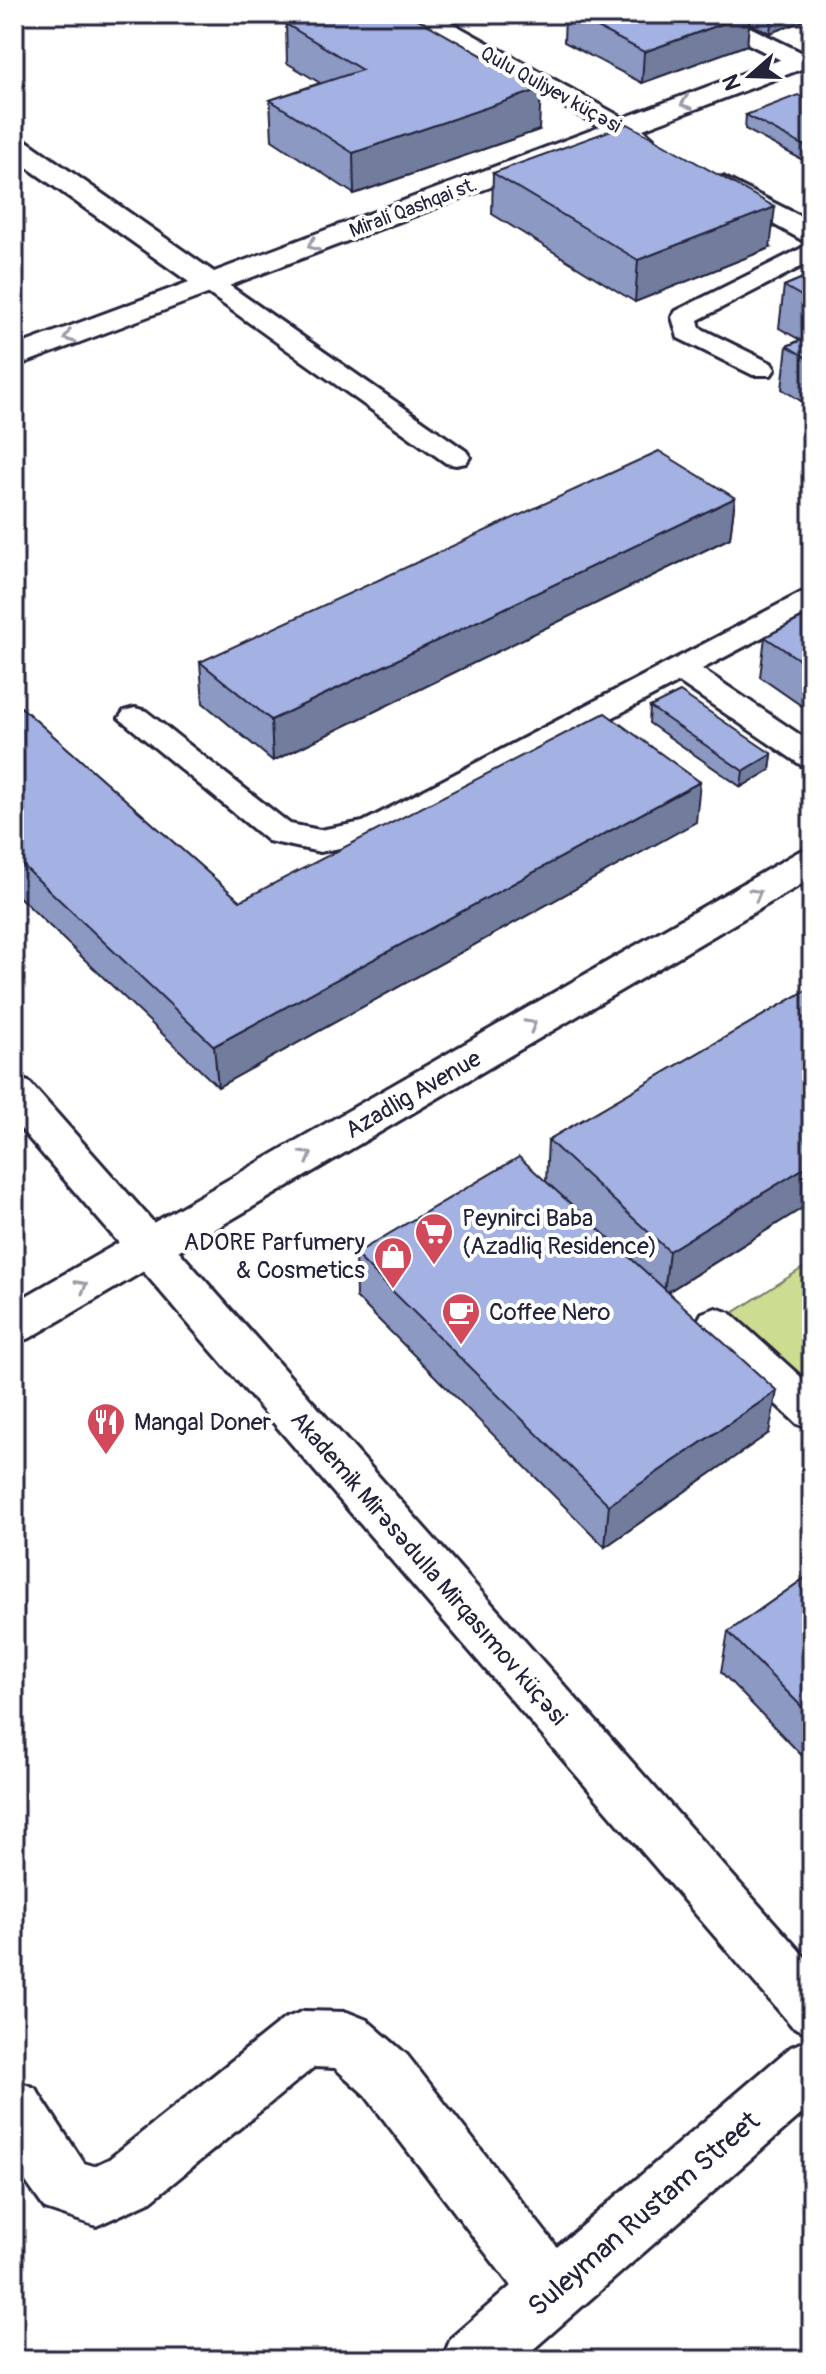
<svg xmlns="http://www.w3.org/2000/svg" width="826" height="2374" font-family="Pangolin,sans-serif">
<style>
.green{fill:#ccdd91;stroke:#778066;stroke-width:2}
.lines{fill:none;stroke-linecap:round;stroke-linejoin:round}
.service-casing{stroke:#22223b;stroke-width:6}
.minor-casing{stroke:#22223b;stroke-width:6}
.tertiary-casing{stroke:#22223b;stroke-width:6}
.primary-casing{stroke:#22223b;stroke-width:6}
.service{fill:#fff;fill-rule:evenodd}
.minor{fill:#fff;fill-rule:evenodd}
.tertiary{fill:#fff;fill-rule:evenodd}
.primary{fill:#fff;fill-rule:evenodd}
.wall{fill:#8c99c2;stroke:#22223b;stroke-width:2}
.shaded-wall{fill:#727d9e;stroke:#22223b;stroke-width:2}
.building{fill:#a3b2e2;stroke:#22223b;stroke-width:2}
.oneway{stroke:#9c9ca7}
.labels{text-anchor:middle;stroke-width:8;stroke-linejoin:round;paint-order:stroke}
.far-street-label{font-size:20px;fill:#22223b;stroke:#fff}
.street-label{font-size:24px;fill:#22223b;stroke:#fff}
.poi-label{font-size:24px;fill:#22223b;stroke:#fff;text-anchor:start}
.near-street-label{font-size:28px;fill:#22223b;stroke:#fff}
</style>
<rect width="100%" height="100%" fill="#fff"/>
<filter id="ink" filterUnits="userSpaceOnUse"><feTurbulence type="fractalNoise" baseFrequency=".0125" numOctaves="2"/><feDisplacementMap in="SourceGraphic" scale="16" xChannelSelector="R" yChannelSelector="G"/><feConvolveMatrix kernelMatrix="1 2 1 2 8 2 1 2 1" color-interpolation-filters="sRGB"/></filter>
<g filter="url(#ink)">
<path class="green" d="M812,1262v150l-96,-88z"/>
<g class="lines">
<g class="service-casing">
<g id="service">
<path d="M695,14h28l86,42 3,5 -11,7 -8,-2 -95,-47z"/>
<path d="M812,243v18l-114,59 2,8 71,35 4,6 -4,6h-18l-75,-37 -6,-21 4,-6z"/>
<path d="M211,276l9,3 246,172 4,6 -4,6 -10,2 -10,-2 -244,-174 -4,-5 4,-5z"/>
<path d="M812,590v21l-110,58 110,74v25l-11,-3 -122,-83 -295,157 -64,13 -52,-11 -149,-123 5,-7 11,-3 11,3 144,113 30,6 43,-8 438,-229z"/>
<path d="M716,1308l14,5 82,74v42l-15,-5 -95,-89 -6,-11 6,-11z"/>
</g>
</g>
<g class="minor-casing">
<g id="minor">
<path d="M404,14h32l187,104 189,-70v17l-169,64 10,9 -4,6 -10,2 -19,-8 -606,229v-20l175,-65 -175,-124v-21l10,2 190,133 386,-145 -192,-108z"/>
<path d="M723,177l89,45v21l-10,-3 -89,-49 -4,-6 4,-6z"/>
<path d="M304,2011l43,1 20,8 40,35 150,192 234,-200 21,-9v67l-291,255h-79l9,-22 60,-52 -146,-191 -30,-27 -21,-1 -163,134 -55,25 -51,-17 -31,-44v-85l21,8 49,75 10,3 15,-7 175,-140z"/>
</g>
</g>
<g class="tertiary-casing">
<path id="tertiary" d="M14,1078l15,4 783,883v70l-20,-9 -778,-905z"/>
</g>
<g class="primary-casing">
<path id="primary" d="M812,848v30l-782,460 -16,5v-40l784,-451z"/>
</g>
<use href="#service" class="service"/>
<use href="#minor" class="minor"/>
<use href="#tertiary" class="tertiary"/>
<use href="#primary" class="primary"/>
</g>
<g class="wall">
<path d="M565,14h247l-42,19 -21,-10 -2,22 -105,38 -78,-41z"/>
<path d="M286,24l253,106 -185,64 -82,-54 -2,-40 50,-17 -33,-20z"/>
<path d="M812,103v62l-67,-36 1,-14z"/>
<path d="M493,173l277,75 -135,54 -143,-88z"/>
<path d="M812,274v134l-30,-19 5,-43 13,-6 -21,-12 5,-42z"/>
<path d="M735,498l-5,40 -457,223 -70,-58 -3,-41z"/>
<path d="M812,613v100l-52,-36 5,-40z"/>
<path d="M14,701l226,200 456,-79 -478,265 -204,-195z"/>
<path d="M650,707l122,47 -2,16 -29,17 -92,-64z"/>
<path d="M812,987v215l-144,90 101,141 -164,114 -249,-250 -1,-43 191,-72 2,-42z"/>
<path d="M812,1573v193l-91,-94 7,-40z"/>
</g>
<g class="shaded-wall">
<path d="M750,14l-3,31 -105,38 2,-31z"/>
<path d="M772,14h40v4l-42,15z"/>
<path d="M541,89l-2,41 -185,64 -1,-41z"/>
<path d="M775,207l-5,41 -135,54 3,-42z"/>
<path d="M735,498l-5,40 -457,223 -2,-41z"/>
<path d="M772,754l-2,16 -29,17 2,-16z"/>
<path d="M700,782l-4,40 -478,265 -4,-41z"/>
<path d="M812,1163v39l-148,92 5,-43z"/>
<path d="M777,1391l-8,42 -164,114 4,-42z"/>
</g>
<g class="building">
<path d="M318,14h91l132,75 -188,64 -83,-53 92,-30 -76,-46z"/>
<path d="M571,14h178l-105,38z"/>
<path d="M798,95l14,8v47l-66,-35z"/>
<path d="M628,124l147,83 -137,53 -145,-87z"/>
<path d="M812,274v28l-28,-16z"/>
<path d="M812,336v25l-25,-15z"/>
<path d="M659,451l76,47 -464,222 -71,-58z"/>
<path d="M812,613v55l-47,-31z"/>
<path d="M680,692l92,62 -29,17 -93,-64z"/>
<path d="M14,701l226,200 365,-188 95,69 -486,264 -200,-189z"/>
<path d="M812,987v176l-143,88 -121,-111z"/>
<path d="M519,1157l258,234 -168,114 -254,-251z"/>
<path d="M812,1573v144l-84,-85z"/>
</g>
<defs><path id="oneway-chevron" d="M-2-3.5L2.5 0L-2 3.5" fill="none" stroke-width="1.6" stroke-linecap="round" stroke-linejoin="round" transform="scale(2)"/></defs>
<g class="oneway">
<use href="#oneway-chevron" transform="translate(686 103) rotate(160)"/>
<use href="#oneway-chevron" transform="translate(313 245) rotate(159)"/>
<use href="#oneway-chevron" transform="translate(69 337) rotate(159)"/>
<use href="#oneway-chevron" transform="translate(756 894) rotate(-30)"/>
<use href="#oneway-chevron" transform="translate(531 1025) rotate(-30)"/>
<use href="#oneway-chevron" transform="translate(307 1156) rotate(-30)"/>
<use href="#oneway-chevron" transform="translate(82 1286) rotate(-29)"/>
</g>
</g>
<defs>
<g id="supermarket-pin" transform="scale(2)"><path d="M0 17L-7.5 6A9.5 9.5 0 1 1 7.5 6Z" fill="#d1495b" stroke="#fff"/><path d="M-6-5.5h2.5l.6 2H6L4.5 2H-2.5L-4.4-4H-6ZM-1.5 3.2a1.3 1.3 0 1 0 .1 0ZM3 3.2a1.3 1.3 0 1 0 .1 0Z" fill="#fff"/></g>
<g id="shop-pin" transform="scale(2)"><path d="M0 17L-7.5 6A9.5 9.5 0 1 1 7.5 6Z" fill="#d1495b" stroke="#fff"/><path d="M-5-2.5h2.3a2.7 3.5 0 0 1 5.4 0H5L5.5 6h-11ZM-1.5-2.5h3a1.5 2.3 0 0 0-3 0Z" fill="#fff"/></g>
<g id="cafe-pin" transform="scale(2)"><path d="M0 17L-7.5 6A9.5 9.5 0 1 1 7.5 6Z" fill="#d1495b" stroke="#fff"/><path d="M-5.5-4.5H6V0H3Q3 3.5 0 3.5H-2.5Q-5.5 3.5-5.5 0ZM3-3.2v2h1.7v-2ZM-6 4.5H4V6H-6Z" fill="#fff"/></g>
<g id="restaurant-pin" transform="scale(2)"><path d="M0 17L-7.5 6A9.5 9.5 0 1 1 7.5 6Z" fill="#d1495b" stroke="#fff"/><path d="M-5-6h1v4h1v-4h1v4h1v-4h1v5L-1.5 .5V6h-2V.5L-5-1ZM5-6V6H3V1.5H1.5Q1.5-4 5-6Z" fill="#fff"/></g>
</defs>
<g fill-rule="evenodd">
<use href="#supermarket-pin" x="434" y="1232"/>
<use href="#shop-pin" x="393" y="1256"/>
<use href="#cafe-pin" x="461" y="1312"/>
<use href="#restaurant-pin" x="106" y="1422"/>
</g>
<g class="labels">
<g class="far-street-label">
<text transform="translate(551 89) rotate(29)" y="7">Qulu Quliyev küçəsi</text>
<text transform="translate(413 207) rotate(-21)" y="7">Mirali Qashqai st.</text>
</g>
<g class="street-label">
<text transform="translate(413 1094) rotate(-30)" y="8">Azadlig Avenue</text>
<text transform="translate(429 1568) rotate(49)" y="8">Akademik Mirəsədulla Mirqasımov küçəsi</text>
</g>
<g class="poi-label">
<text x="462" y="1226">Peynirci Baba<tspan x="462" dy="28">(Azadliq Residence)</tspan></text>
<text x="365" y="1250" text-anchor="end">ADORE Parfumery<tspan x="365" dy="28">&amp; Cosmetics</tspan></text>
<text x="489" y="1320">Coffee Nero</text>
<text x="134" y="1430">Mangal Doner</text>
</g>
<g class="near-street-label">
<text transform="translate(643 2213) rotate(-41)" y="10">Suleyman Rustam Street</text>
</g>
</g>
<rect width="826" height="2374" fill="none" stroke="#fff" stroke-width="48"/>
<rect x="24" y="24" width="778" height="2326" fill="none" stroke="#22223b" stroke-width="3" filter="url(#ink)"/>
<g transform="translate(750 76) rotate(250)" stroke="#ffffff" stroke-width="6" paint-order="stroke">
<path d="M0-6L14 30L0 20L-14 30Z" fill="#22223b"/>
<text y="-12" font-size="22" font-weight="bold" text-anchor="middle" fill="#22223b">N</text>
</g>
</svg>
